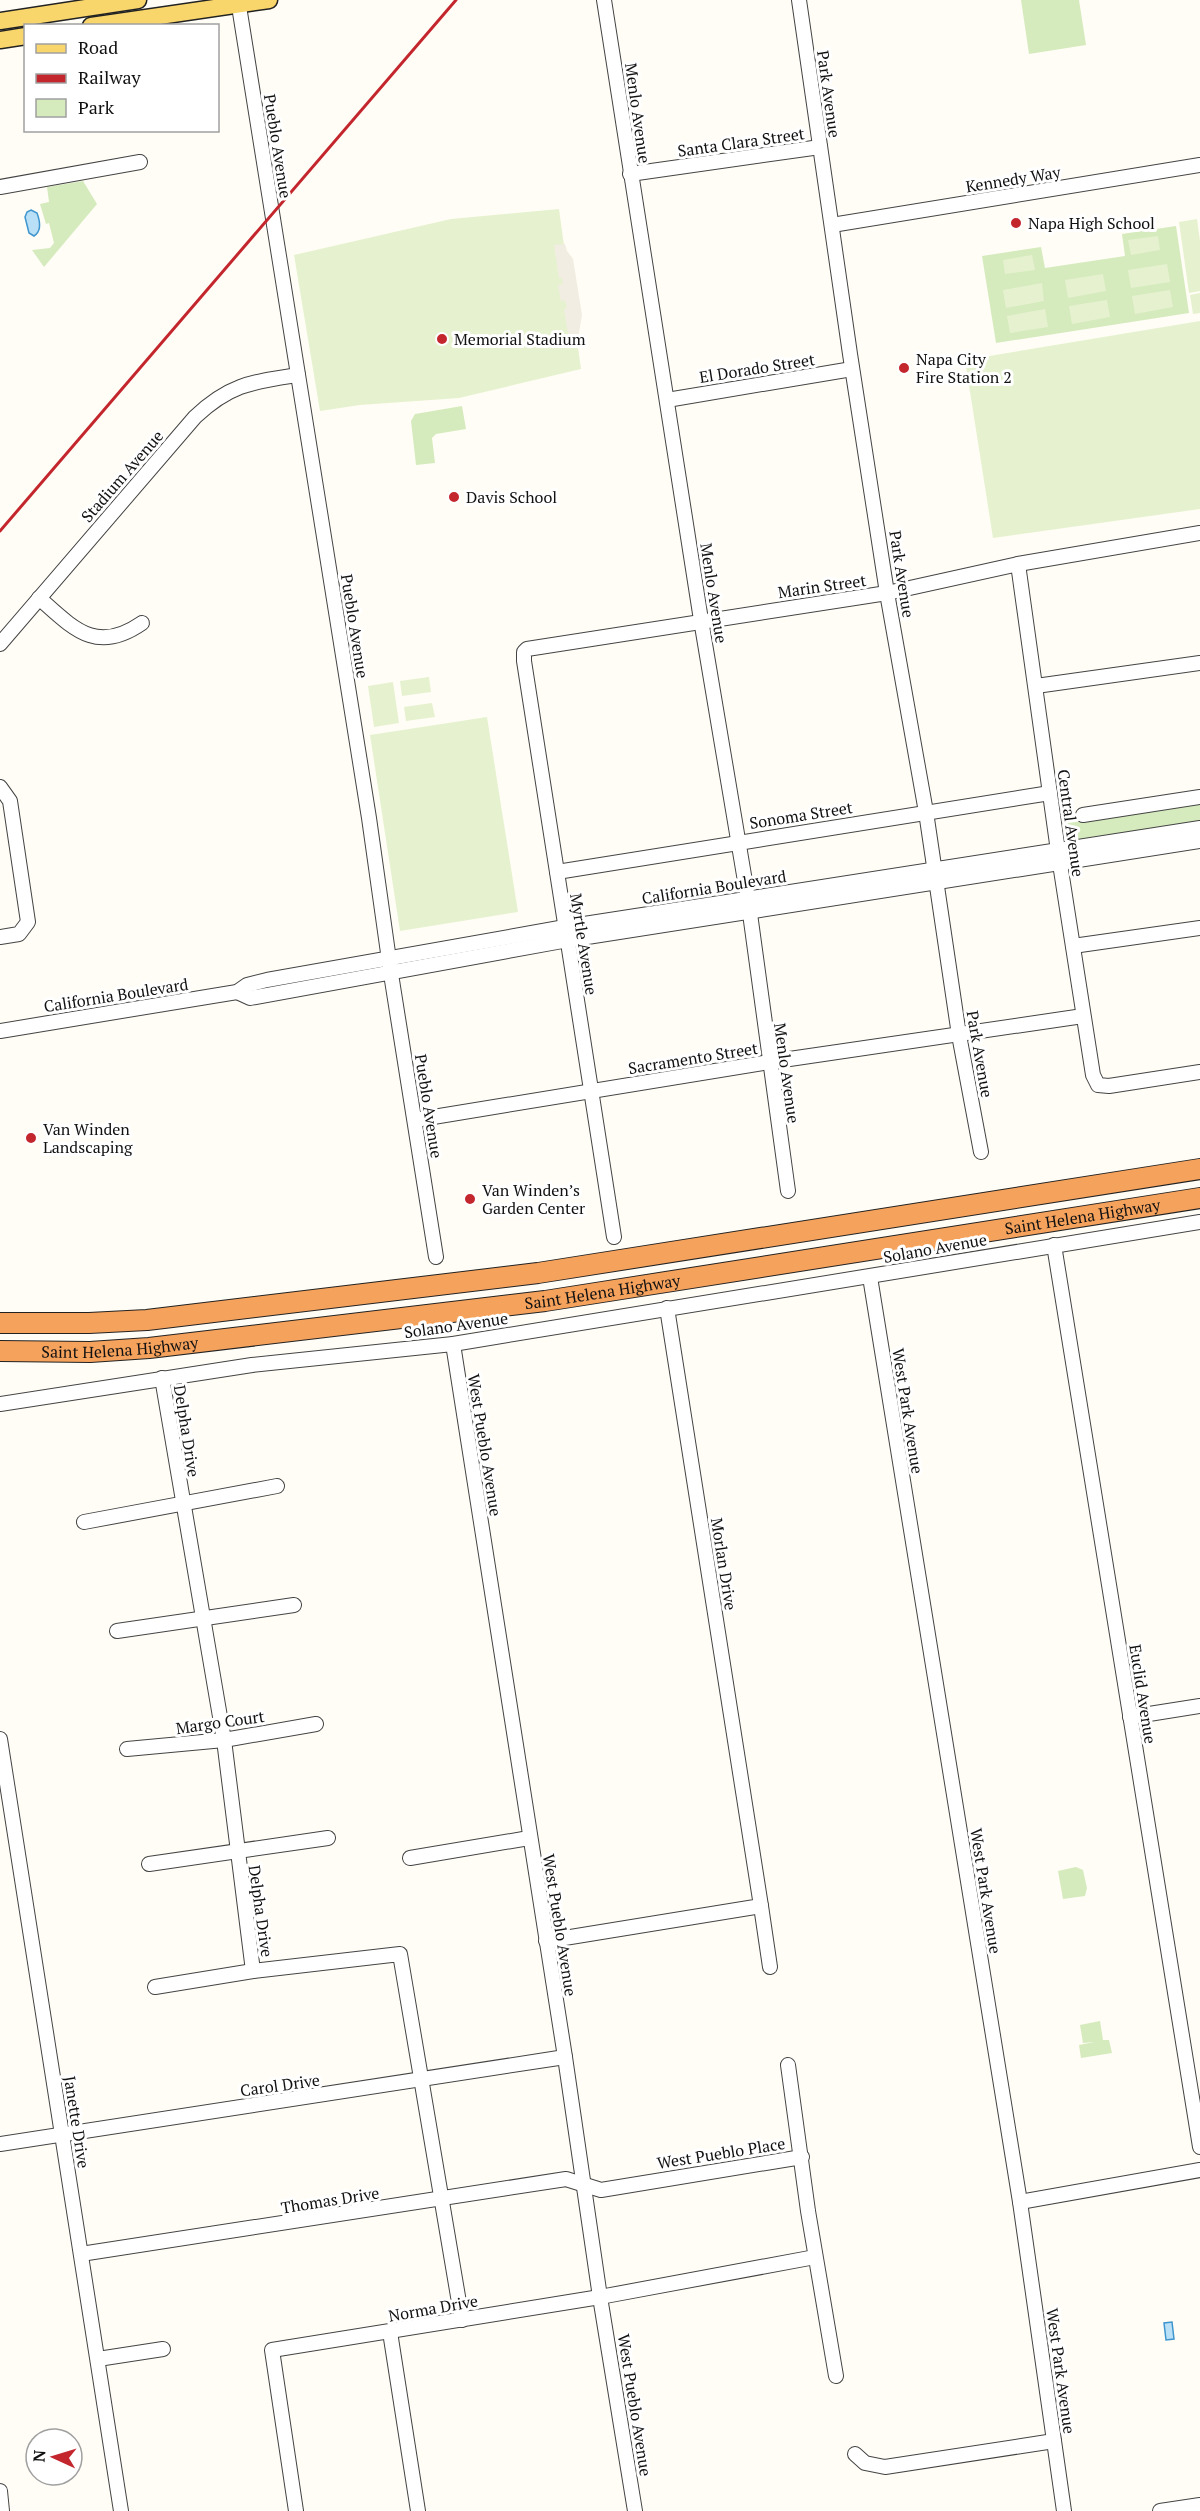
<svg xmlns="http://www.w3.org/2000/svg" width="1200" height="2511" font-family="'PT Serif',serif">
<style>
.green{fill:#d5ebbd}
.pitch{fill:#e6f2cf}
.plaza{fill:#f1ede2}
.water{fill:#b9e0f7;stroke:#3f96cf;stroke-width:1.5}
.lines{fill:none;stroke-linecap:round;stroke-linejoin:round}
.minor-casing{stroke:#444;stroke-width:16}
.major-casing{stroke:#222;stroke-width:19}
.highway-casing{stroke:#222;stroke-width:22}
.minor{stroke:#fff;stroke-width:14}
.major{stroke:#f9d66b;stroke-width:16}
.highway{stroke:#f5a25d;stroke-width:20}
.rail{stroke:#c4262e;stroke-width:3}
.poi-dot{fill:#c4262e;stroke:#fff;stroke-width:2}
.labels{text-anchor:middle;stroke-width:6;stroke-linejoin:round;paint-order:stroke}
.street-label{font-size:16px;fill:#111;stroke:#fff}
.poi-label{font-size:16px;fill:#111;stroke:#fff;text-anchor:start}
</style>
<rect width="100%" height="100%" fill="#fffdf5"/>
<g class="green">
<path d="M1021,0h58l7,45 -57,9z"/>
<path d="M83,181l14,23 -53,63 -12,-17 18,-2 4,-5 -5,-20 -3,1 -6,-20 9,-2 -2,-15z"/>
<path d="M1176,226l13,87 -193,30 -14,-87 59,-9 4,21 80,-12 -3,-22z"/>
<path d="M462,406l4,23 -30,5 -4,4 3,25 -19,2 -5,-44 4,-7z"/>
<path d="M1200,797v31l-142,23 -4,-34 29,-2z"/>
<path d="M1076,1867l7,3 4,18 -2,8 -22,3 -5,-28z"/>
<path d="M1100,2021l3,19h6l3,13 -31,5 -2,-13 15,-3 -11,1 -3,-18z"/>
</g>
<g class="pitch">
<path d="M559,209l22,160 -122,29 -99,7 -40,6 -26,-156 157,-36z"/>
<path d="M1197,219l3,22v50l-11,2 -10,-71z"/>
<path d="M1158,236l2,14 -29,5 -3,-15z"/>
<path d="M1032,255l3,15 -30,4 -2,-14z"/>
<path d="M1167,264l3,18 -39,6 -3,-18z"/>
<path d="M1103,274l3,17 -38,7 -3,-18z"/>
<path d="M1042,283l2,18 -38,7 -3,-18z"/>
<path d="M1170,290l3,17 -38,7 -3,-18z"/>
<path d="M1200,293v20l-7,1 -3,-19z"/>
<path d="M1107,300l3,17 -38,7 -3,-18z"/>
<path d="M1045,309l3,18 -38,6 -3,-17z"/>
<path d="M1200,321v188l-207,29 -28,-178z"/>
<path d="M429,677l2,15 -29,4 -2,-15z"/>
<path d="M393,682l6,41 -25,4 -6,-41z"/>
<path d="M432,703l3,14 -29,4 -2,-14z"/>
<path d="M487,717l31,195 -118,19 -30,-196z"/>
</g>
<path class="plaza" d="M565,244l2,7 6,8 9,56 -3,18 1,8 -7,1 -1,-2h-3l-5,-31 3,-1 -2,-8 -4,1 -3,-16 5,-1 -1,-6h-3l-5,-33z"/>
<g class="water">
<path d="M31,210l6,3c3,8 5,18 -3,23l-5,-3 -4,-16 2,-5z"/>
<path d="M1172,2322l2,17 -8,1 -2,-17z"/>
</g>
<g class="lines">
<g class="minor-casing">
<g id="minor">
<path d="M238,0l131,818 22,156 45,283"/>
<path d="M604,0l97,620 47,279 40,292"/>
<path d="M799,0l51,354 37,239 39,219 33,223 22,117"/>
<path d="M630,174l190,-27"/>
<path d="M0,187l140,-25"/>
<path d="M832,225l368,-60"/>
<path d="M667,400l185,-31"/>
<path d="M1018,564l40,287 35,224 5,10 11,1 91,-14"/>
<path d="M39,598c34,30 57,57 103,25"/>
<path d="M0,644l195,-227c35,-33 57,-35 103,-42"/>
<path d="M1036,686l164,-23"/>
<path d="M0,787l10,14 18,121 -9,12 -19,3"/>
<path d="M1083,815l117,-18"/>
<path d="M557,872l493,-79"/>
<path d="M1073,946l127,-18"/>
<path d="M237,992l13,6 318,-58 632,-99"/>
<path d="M0,1031l237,-39 10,-7 20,-5 298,-53 635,-99"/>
<path d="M415,1120l354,-58 314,-46"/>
<path d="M614,1237l-90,-576v-9l3,-3 360,-56 131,-29 182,-31"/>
<path d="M1054,1245l146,902"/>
<path d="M870,1277l150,925 44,309"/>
<path d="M453,1344l112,713 35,240 35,214"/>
<path d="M162,1378l62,362 29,231"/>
<path d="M0,1404l252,-39 201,-21 747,-122"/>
<path d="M84,1522l193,-36"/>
<path d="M117,1631l177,-26"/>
<path d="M1130,1717l70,-11"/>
<path d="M0,1739l121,772"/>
<path d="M127,1749l97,-9 92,-16"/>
<path d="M410,1858l119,-20"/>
<path d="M149,1864l179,-26"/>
<path d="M761,1906l9,61"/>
<path d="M546,1941l215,-35 -94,-598"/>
<path d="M155,1987l98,-16 147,-17 62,366"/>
<path d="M788,2065l20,146 28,165"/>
<path d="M0,2144l565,-87"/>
<path d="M1020,2202l180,-32"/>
<path d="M81,2254l485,-75 35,11 201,-33"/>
<path d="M390,2332l28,179"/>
<path d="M98,2359l65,-10"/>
<path d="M855,2454l10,9 20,4 169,-26"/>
<path d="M0,2491l2,20"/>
<path d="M296,2511l-24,-161 328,-53 215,-40"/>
<path d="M1160,2511l40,-6"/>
</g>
</g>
<g class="major-casing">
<g id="major">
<path d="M0,21l138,-21"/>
<path d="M91,26l178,-26"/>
<path d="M0,40l26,-4"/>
</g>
</g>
<g class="highway-casing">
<g id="highway">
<path d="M0,1323h89l58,-3 391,-47 662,-104"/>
<path id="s1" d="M0,1351l90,1 59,-4 396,-47 655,-103"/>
</g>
</g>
<use href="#minor" class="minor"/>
<use href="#major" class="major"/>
<use href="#highway" class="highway"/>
<path class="rail" d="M0,531l456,-531"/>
</g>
<g class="poi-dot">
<circle cx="1016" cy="223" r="6"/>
<circle cx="442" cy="339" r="6"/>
<circle cx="904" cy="368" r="6"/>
<circle cx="454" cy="497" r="6"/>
<circle cx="31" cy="1138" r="6"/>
<circle cx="470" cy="1199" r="6"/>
</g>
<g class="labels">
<g class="street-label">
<text transform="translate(829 94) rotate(82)" y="6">Park Avenue</text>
<text transform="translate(638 113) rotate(82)" y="6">Menlo Avenue</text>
<text transform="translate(741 142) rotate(-8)" y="6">Santa Clara Street</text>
<text transform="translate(278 146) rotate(81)" y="6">Pueblo Avenue</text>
<text transform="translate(1013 179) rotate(-9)" y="6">Kennedy Way</text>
<text transform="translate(757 368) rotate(-9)" y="6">El Dorado Street</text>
<text transform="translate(122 476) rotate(-49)" y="6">Stadium Avenue</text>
<text transform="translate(902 574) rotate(81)" y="6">Park Avenue</text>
<text transform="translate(822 586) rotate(-8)" y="6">Marin Street</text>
<text transform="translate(714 593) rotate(81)" y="6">Menlo Avenue</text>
<text transform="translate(355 626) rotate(81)" y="6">Pueblo Avenue</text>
<text transform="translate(801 815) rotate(-9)" y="6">Sonoma Street</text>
<text transform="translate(1071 823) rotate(82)" y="6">Central Avenue</text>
<text transform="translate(714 887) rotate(-9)" y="6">California Boulevard</text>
<text transform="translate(584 944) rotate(81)" y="6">Myrtle Avenue</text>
<text transform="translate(116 995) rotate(-9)" y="6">California Boulevard</text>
<text transform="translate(980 1054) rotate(80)" y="6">Park Avenue</text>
<text transform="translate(693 1058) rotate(-9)" y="6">Sacramento Street</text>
<text transform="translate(787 1073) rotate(82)" y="6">Menlo Avenue</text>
<text transform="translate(429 1106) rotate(81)" y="6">Pueblo Avenue</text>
<text dy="6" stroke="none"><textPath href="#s1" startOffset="1092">Saint Helena Highway</textPath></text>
<text transform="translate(935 1248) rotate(-10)" y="6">Solano Avenue</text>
<text dy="6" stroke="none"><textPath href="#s1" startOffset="606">Saint Helena Highway</textPath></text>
<text transform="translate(456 1325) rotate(-8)" y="6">Solano Avenue</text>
<text dy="6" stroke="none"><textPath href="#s1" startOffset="120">Saint Helena Highway</textPath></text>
<text transform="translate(908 1411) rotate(81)" y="6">West Park Avenue</text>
<text transform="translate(187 1431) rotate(81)" y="6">Delpha Drive</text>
<text transform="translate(485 1445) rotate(81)" y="6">West Pueblo Avenue</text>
<text transform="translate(724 1564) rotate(81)" y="6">Morlan Drive</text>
<text transform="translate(1143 1694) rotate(81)" y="6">Euclid Avenue</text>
<text transform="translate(220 1722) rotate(-8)" y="6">Margo Court</text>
<text transform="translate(986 1891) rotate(81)" y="6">West Park Avenue</text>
<text transform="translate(261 1911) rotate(82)" y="6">Delpha Drive</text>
<text transform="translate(560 1925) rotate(81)" y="6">West Pueblo Avenue</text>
<text transform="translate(280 2085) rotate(-8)" y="6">Carol Drive</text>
<text transform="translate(77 2122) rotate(81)" y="6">Janette Drive</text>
<text transform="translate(721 2153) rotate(-9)" y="6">West Pueblo Place</text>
<text transform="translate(330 2200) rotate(-9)" y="6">Thomas Drive</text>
<text transform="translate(433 2308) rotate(-10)" y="6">Norma Drive</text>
<text transform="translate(1061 2371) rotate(82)" y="6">West Park Avenue</text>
<text transform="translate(635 2405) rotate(81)" y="6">West Pueblo Avenue</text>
</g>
<g class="poi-label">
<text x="1028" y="229">Napa High School</text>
<text x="454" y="345">Memorial Stadium</text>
<text x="916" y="365">Napa City<tspan x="916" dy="18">Fire Station 2</tspan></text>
<text x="466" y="503">Davis School</text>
<text x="43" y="1135">Van Winden<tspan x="43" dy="18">Landscaping</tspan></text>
<text x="482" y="1196">Van Winden’s<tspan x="482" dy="18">Garden Center</tspan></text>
</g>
</g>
<rect x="24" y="24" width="195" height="108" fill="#ffffff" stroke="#a0a0a0" stroke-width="1.5"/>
<rect x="36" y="44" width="30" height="9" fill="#f9d66b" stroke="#a0a0a0" stroke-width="1.5"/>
<text x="78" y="54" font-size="18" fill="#111111">Road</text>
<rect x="36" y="74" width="30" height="9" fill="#c4262e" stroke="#a0a0a0" stroke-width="1.5"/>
<text x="78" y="84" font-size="18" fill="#111111">Railway</text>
<rect x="36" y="99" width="30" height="18" fill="#d5ebbd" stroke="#a0a0a0" stroke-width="1.5"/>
<text x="78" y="114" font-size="18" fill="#111111">Park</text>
<g transform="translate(54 2457) rotate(274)"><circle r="28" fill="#ffffff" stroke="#a0a0a0" stroke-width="1.5"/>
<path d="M0-4.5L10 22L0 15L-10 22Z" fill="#c4262e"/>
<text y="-9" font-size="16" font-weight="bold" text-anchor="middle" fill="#111111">N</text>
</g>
</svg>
